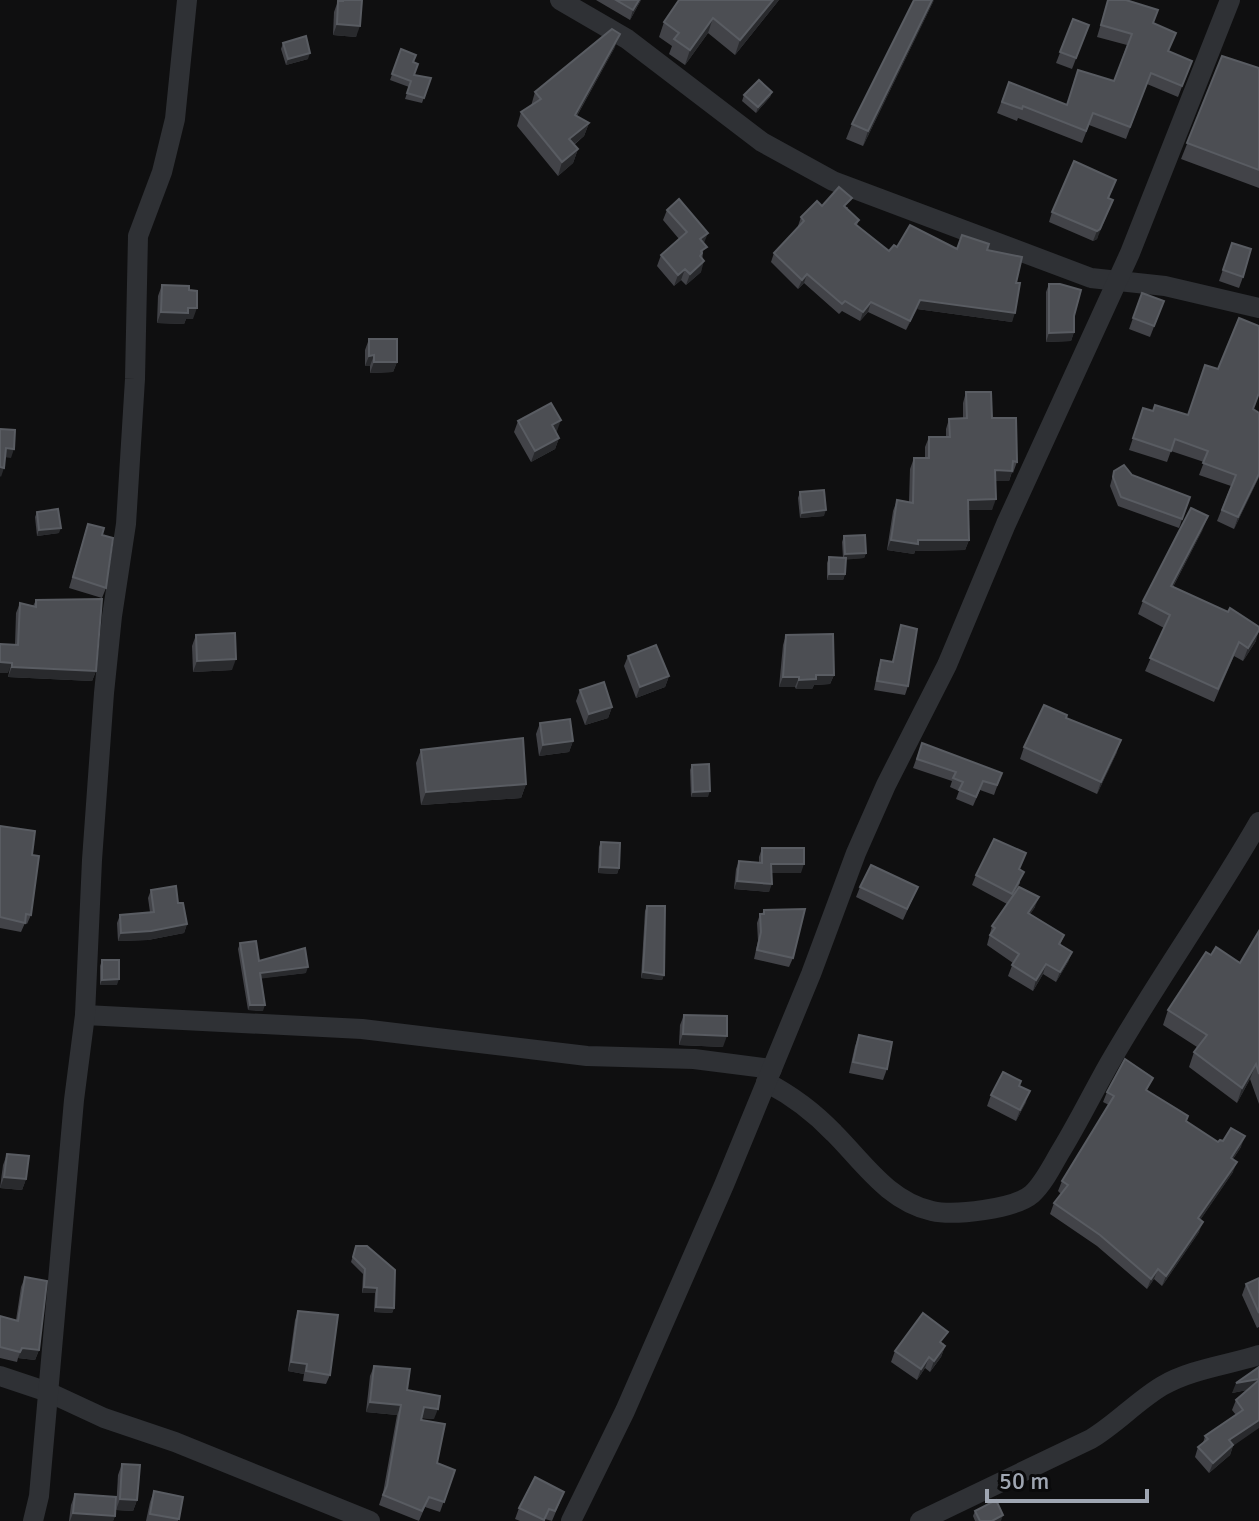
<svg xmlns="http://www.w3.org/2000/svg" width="1259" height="1521" font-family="Signika,sans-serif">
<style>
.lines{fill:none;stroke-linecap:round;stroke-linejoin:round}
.street{stroke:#2f3135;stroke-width:20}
.wall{fill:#424348}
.shaded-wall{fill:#292a2d}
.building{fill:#4c4e53;stroke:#595c62;stroke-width:2}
</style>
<rect width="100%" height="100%" fill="#0f0f10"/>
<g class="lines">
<g class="street">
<path d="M560,0l67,39 135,103 71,39 258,97 74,8 94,22"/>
<path d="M85,1015l277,14 225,27 107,3 78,10"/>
<path d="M766,1082c25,13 49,31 68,51 30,30 54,68 98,78 22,5 83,-2 100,-17 11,-10 19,-26 27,-40 18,-29 33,-60 50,-90 47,-82 103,-160 150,-242"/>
<path d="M0,1376l48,16 56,26 71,24 195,79"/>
<path d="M33,1521l6,-25 35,-396 11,-85 7,-155 12,-167 8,-77 14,-92 9,-145 3,-143 24,-64 13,-53 12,-119"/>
<path d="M571,1521l54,-110 99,-226 87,-211 45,-121 30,-68 61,-120 59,-141 124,-271 100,-253"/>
<path d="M920,1521l171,-82c25,-15 46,-38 71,-53 29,-17 66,-21 97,-31"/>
</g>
</g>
<g class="wall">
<path d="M341,0h21l-6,37 -23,-2 1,-23 4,-11z"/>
<path d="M596,0h45l-11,20z"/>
<path d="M779,0l-44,55 -27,-22 -23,32 -16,-11 3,-8 -13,-9 5,-15z"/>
<path d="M934,0l-71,146 -17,-7 6,-15z"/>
<path d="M1108,0l45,23 16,28 23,10 -14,36 -31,-13 -21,55 -37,-14 -7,18 -64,-25 -1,3 -20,-8 12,-31 57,23 48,-24 13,-36 -30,-8z"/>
<path d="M1073,19l16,6 -17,44 -16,-6z"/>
<path d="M283,43l25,16 -22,6 -5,-16z"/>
<path d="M615,47l-38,69 12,7 -5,13 -10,9 4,4 -5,14 -15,13 -41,-50 4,-14 10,-6 4,-14z"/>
<path d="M401,49l13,13v13l17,3 -9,25 -17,-4 4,-12 -19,-7z"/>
<path d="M1222,56l37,12v120l-78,-29z"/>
<path d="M772,92l-2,5 -14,16 -14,-12 2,-6z"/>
<path d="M1108,198l-11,41 -4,2 -44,-19 3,-10z"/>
<path d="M822,206l26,1 -1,2 12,11 -2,5 32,26 8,-4 90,3 29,33 -4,39 -95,-13 -11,21 -38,-18 -8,9 -18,-10 -3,3 -35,-31 -6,6 -27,-27 3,-9 24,-26v-1l3,-9z"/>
<path d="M667,210l37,33 -3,29 -15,13 -5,-5 -7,6 -17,-20 4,-11 18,-16 -16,-19z"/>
<path d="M1232,243l11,34 -4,11 -20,-7z"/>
<path d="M1049,284l25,48 -3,9 -25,1v-50z"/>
<path d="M162,285l31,34h-7l-2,5 -27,-1 1,-27z"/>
<path d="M1142,293l22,8 -14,36 -21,-8z"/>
<path d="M369,339l28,23 -4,10 -23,1v-7h-5v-16z"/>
<path d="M966,392l26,26 25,44 -4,11 -1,-1 -3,9h-14l-3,29h-24l1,30 -4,10 -50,1 -1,3 -27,-4 6,-39 4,-11 12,2 1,-33 4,-11h11v-11l4,-10h17v-8l3,-10h14v-16z"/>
<path d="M1143,408l10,3 34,4 66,-6 6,68 -25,52 -17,-8 14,-35 -32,-11 5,-13 -33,-11 -4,11 -38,-12z"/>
<path d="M518,421l39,10 -2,1 4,6 -4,11 -24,13 -17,-30z"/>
<path d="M1114,471l18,4 58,22 -11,31 -61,-22 -8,-20z"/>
<path d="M800,492l24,24 -24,2 -2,-20z"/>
<path d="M37,512l22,21 -22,3 -2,-19z"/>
<path d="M88,524l14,11 4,53 -4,10 -33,-10z"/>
<path d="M1203,529l-30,58 83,54 -13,20 -9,-5 -20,46 -69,-31 19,-43 -26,-14 5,-13z"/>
<path d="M844,536l22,17 -2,5 -18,1 -1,15 -2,6h-16v-17l2,-6 14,1 -1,-16z"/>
<path d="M36,600l60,71 -4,10 -84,-4 7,-32 1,-32 4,-10 13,3z"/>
<path d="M901,625l7,61 -3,9 -31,-5 4,-21 3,-9 11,2z"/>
<path d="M196,635l36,35 -39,2 -1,-26z"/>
<path d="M786,635l48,40 -4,9 -16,1 -2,4h-16l-1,-2h-16l4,-42z"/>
<path d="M628,656l41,20 -4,11 -29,11 -12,-32z"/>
<path d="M580,690l32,17 -4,11 -23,7 -9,-24z"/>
<path d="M1066,718l51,34 -20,42 -77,-35 4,-12z"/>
<path d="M540,723l33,18 -4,11 -30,4 -3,-22z"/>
<path d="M922,743l80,30 -8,22 -14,-5 -7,16 -17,-7 3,-8 -9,-4 2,-6 -39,-13z"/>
<path d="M421,750l105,34 -5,14 -100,7 -5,-42z"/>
<path d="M692,765l16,32h-17l-1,-27z"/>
<path d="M0,826l32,29 -1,60 -4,9 -2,-1 -4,9 -21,-4z"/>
<path d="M601,842l18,26 -2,6 -19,-1 1,-26z"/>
<path d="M762,848l39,25h-29l-3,19 -35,-3 2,-20 3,-8 20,2v-6z"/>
<path d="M1020,870v13l-8,15 23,9 -5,7 34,21 -4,10 12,7 -4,10 -12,20 -13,-8 -10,17 -25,-15 5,-13 -26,-18 5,-19 15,-22 -35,-19 4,-10z"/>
<path d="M860,887h58l-15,33 -47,-23z"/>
<path d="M151,890l36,34 -3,9 -36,7 -30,1 -1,-18 3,-8 30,-3 -2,-14z"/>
<path d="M647,906l17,69 -2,5 -21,-2 4,-67z"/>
<path d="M764,910l29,48 -4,9 -35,-8 4,-18 -1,-18 3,-9h2z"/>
<path d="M1259,931v173l-9,-25 -13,24 -48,-36 5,-15 3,-5 -34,-22 5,-15 43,-55 29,8z"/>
<path d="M240,943l19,18 47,12 -45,5 2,33 -15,-1 -10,-61z"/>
<path d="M102,960l15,25h-17v-19z"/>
<path d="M684,1015l39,32 -44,-2 1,-20z"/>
<path d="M859,1035l28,34 -4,11 -34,-7 6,-27z"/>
<path d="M1019,1086l7,16 -10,19 -29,-15 4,-11z"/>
<path d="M1148,1091l38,30 32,21 23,5 -8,12v13l-33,48 -1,12 -37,54 -8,-7 -7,10 -50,-43 -47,-32 4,-11 7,-9 -3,-3 4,-10 47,-76 -6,-3 4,-10z"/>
<path d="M7,1154l19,25 -4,11 -22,-2 3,-23z"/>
<path d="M356,1246l38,62 -2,5 -18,-1 1,-19h-13l1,-19 -12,-12z"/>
<path d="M25,1277l14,73 -4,10 -17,-2 -1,4 -17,-4v-42l16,4 5,-33z"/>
<path d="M1259,1278v49l-2,1 -15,-33 4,-11z"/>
<path d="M298,1311l32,64 -4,9 -23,-3 1,-7 -16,-3 7,-51z"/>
<path d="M944,1343l-1,1 2,2 -4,11 -11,15 -5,-4 -8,12 -26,-18 4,-11z"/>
<path d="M374,1366l33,24 27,29 -12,-1 15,45 18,7 -15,42 -15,-5 -6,14 -40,-16 4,-12 14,-78 -31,-3 4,-36z"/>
<path d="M1259,1367l-29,88 -21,18 -14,-16 3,-10 5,-4 2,-7 31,-21 -4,-5 4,-10 11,-10 -15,3z"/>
<path d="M122,1464l15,36 -4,11 -17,-1 2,-35z"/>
<path d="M154,1491l29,6 -5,24h-32l4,-19z"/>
<path d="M75,1494l40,22 -2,5h-44l2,-16z"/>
<path d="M560,1502l-8,19 -7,-2v2h-25l-5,-2 4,-11z"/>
<path d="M975,1511l26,10h-26l-2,-5z"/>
</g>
<g class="shaded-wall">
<path d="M639,0h2l-11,20 3,-10z"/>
<path d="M773,0h6l-44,55 5,-15z"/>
<path d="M932,0h2l-71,146 5,-15z"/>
<path d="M713,18l-5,15 -23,32 5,-15z"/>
<path d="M337,24l23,2 -4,11 -23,-2z"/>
<path d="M620,34l-5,13 -45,81 5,-13z"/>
<path d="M310,53l-2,6 -22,6 2,-6z"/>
<path d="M772,92l-2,5 -14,16 2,-6z"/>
<path d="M589,123l-5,13 -20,16 5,-13z"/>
<path d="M578,149l-5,14 -15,13 4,-14z"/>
<path d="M1113,200l-16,39 -4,2 4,-10z"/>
<path d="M708,233l-4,10 -4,-4z"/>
<path d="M704,261l-3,11 -15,13 4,-11z"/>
<path d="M685,269l-4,11 -7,6 4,-11z"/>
<path d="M807,274l-3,9 -6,6 4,-9z"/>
<path d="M920,300l95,13 -3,9 -95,-13 -11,21z"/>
<path d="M871,302l-3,10 -8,9 3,-9z"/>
<path d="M188,308h9l-4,11h-7l-2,5 -27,-1 4,-11z"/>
<path d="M1074,332l-3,9 -25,1 3,-9z"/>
<path d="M374,355l-4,11h-5l4,-10z"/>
<path d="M374,362h23l-4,10 -23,1z"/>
<path d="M561,420l-4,11 -9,5 4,-11z"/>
<path d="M559,438l-4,11 -24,13 4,-11z"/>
<path d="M6,448l8,1 -3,9 -8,-1z"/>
<path d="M0,467l4,1 -3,9 -1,-1z"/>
<path d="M995,470l17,1 -3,10h-18z"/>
<path d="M1259,474v3l-25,52 4,-12z"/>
<path d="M996,499l-4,11h-28l4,-10z"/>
<path d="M826,510l-2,6 -24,2 2,-5z"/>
<path d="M1208,516l-5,13 -37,71 5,-14z"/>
<path d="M61,528l-2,5 -22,3 2,-6z"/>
<path d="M891,540h78l-4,10 -50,1 -1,3 -27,-4z"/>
<path d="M866,553l-2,5 -21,2 2,-6z"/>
<path d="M829,574h16l-2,6h-16z"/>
<path d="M1259,630l-3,11 -13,20 5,-13z"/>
<path d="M236,659l-4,11 -39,2 4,-11z"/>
<path d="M0,662l12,1 -4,10h-8z"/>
<path d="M12,667l84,4 -4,10 -84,-4z"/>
<path d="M816,675h18l-4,9 -16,1 -2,4h-16l3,-9z"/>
<path d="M669,676l-4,11 -29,11 4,-11z"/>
<path d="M783,677h16l-4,10h-16z"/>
<path d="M612,707l-4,11 -23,7 4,-11z"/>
<path d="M1121,740l-4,12 -20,42 4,-12z"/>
<path d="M573,741l-4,11 -30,4 4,-11z"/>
<path d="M526,784l-5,14 -100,7 5,-13z"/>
<path d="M710,791l-2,6h-17l2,-5z"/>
<path d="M771,864h33l-3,9h-33z"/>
<path d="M600,867l19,1 -2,6 -19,-1z"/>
<path d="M737,881l35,3 -3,8 -35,-3z"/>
<path d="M1039,897l-4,10 -11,17 4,-11z"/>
<path d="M187,924l-3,9 -36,7 -30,1 3,-8z"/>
<path d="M1072,952l-4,10 -12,20 4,-10z"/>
<path d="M1046,964l-3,10 -10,17 3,-11z"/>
<path d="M308,967l-2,6 -48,6 2,-6z"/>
<path d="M643,972l21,3 -2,5 -21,-2z"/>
<path d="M119,979l-2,6h-17l2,-5z"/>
<path d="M250,1005h15l-2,6 -15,-1z"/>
<path d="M683,1034l44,2 -4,11 -44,-2z"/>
<path d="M1256,1064l-6,15 -13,24 5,-15z"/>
<path d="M1030,1091l-4,11 -10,19 4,-11z"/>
<path d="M1245,1136l-4,11 -14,21 4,-10z"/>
<path d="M1237,1162l-4,10 -39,57 4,-11z"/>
<path d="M4,1177l22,2 -4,11 -22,-2z"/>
<path d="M1203,1222l-4,10 -37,54 4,-10z"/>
<path d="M1158,1269l-4,10 -7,10 4,-10z"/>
<path d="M364,1287l13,1 -2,5h-13z"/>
<path d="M376,1307l18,1 -2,5 -18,-1z"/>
<path d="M945,1346l-4,11 -11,15 4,-11z"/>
<path d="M22,1348l17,2 -4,10 -17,-2z"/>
<path d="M929,1357l-4,11 -8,12 4,-11z"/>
<path d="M291,1362l16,2 -3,10 -16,-3z"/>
<path d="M1259,1379l-2,9 -25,5 4,-10z"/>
<path d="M370,1402l31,3 -4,10 -31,-3z"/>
<path d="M424,1407l14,2 -4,10 -14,-1z"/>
<path d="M1259,1420v8l-26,18 -3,9 -21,18 4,-10 16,-23z"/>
<path d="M120,1499l17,1 -4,11 -17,-1z"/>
<path d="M73,1513l42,3 -2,5h-43z"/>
<path d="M1003,1515l-2,6h-9z"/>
</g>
<g class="building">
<path d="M343,0h19l-2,26 -23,-2 1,-23h5z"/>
<path d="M616,0h23l-6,10z"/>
<path d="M679,0h94l-33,40 -27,-22 -23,32 -16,-11 5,-6 -15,-11z"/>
<path d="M914,0h18l-64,131 -16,-7z"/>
<path d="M1108,0h18l32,10 -5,13 23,10 -8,18 24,10 -10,25 -31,-13 -21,54 -37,-14 -7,18 -63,-25 -1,3 -20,-7 7,-20 58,23 11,-35 36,11 18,-47 -31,-9z"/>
<path d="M1073,19l16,6 -13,33 -16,-6z"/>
<path d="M612,29l8,5 -45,81 14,8 -20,16 9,10 -16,13 -41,-50 20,-13 -6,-7z"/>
<path d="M306,36l4,17 -22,6 -5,-16z"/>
<path d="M401,49l15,6 -3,7 5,2 -4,11 17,3 -7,20 -17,-5 4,-12 -19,-7z"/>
<path d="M1222,56l37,12v102l-72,-27z"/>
<path d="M759,80l13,12 -14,15 -14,-12z"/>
<path d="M1074,161l42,19 -8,18 5,2 -13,29 -3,2 -45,-19z"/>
<path d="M839,187l13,11 -8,8 15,14 -4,4 34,27 5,-6 3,2 13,-22 47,24 5,-14 27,9 -2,6 35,7 -6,26h4l-5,30 -95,-13 -10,21 -39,-19 -8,10 -18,-11 -3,3 -35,-30 -5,6 -28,-27 30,-32 -3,-4 16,-16 5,5z"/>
<path d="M679,199l29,34 -8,6 7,8 -6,4 1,2 -2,3 4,5 -14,13 -5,-5 -7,6 -17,-20 26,-23 -20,-22z"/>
<path d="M1232,243l19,6 -8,28 -20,-7z"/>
<path d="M1049,284h11l21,6 -7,26v16l-25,1z"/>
<path d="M162,285l27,1v4l8,1v17h-9v5l-27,-1z"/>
<path d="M1142,293l22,8 -10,25 -21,-8z"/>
<path d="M1239,318l20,8v67l-6,16 6,4v61l-21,43 -16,-7 14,-35 -33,-12 5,-12 -33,-12 -4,12 -38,-13 10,-30 10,3 2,-6 33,10 17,-50 13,4z"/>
<path d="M369,339h28v23h-23v-7l-5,1z"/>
<path d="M966,392h25l1,26h24l1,44 -4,-1 -1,10 -17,-1 1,29 -28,1 1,40h-51v4l-27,-4 6,-40 16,3 1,-45h15v-21h21l-1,-18 18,-1z"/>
<path d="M551,403l10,17 -9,5 7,13 -24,13 -17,-30z"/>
<path d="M0,429l15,1 -1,19 -8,-1 -2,20 -4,-1z"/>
<path d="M1124,465l8,10 58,22 -8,22 -61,-22 -8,-20 1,-6z"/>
<path d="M824,490l2,20 -24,3 -2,-21z"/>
<path d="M1191,508l17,8 -37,70 57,26 2,-4 29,19v3l-11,18 -9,-6 -21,47 -68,-31 20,-43 -27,-14z"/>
<path d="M58,509l3,19 -22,2 -2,-18z"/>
<path d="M88,524l16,4 -2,7 11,3 -7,50 -33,-11z"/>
<path d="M865,535l1,18 -21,1 -1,-18z"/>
<path d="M829,557l17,1 -1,16h-16z"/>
<path d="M102,599l-6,72 -84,-4v-4l-12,-1v-18l18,1 2,-42 16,4v-7z"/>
<path d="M901,625l16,4 -9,57 -31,-5 4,-21 12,2z"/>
<path d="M235,633l1,26 -39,2 -1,-26z"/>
<path d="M833,634l1,41h-18v4l-17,1v-3h-16l3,-42z"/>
<path d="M656,645l13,31 -29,11 -12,-31z"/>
<path d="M604,682l8,25 -23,7 -9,-24z"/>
<path d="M1044,705l23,10 -1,3 55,22 -20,42 -77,-35z"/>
<path d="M570,719l3,22 -30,4 -3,-22z"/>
<path d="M523,738l3,46 -100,8 -5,-42z"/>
<path d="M922,743l80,30 -5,12 -14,-4 -7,16 -17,-7 4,-8 -10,-4 3,-6 -39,-13z"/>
<path d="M709,764l1,27 -17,1 -1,-27z"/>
<path d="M0,826l35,5 -3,24 7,1 -8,59 -5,-1 -1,9 -25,-6z"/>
<path d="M994,839l32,14 -7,16 5,3 -12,22 -36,-19z"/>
<path d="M601,842l19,1 -1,25 -19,-1z"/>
<path d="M762,848h42v16h-33l1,20 -35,-3 2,-20 23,2z"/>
<path d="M871,865l47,22 -11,22 -47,-22z"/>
<path d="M176,886l2,17h5l4,21 -36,7 -30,2 -1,-18 34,-3 -3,-22z"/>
<path d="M1019,887l20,10 -11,16 36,22 -5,9 13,8 -12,20 -14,-8 -10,16 -24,-15 7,-11 -29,-19 5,-7 -3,-2z"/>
<path d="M647,906h18l-1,69 -21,-3z"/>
<path d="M805,909l-12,49 -36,-8 4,-18 -1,-18h4v-4z"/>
<path d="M1259,931v143l-3,-10 -14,24 -48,-36 13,-17 -39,-25 38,-58 5,3 5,-8 24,16z"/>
<path d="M256,941l3,20 46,-13 3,19 -48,6 5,32h-15l-10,-62z"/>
<path d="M102,960h17v19l-17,1z"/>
<path d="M684,1015l43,1v20l-44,-2z"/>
<path d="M859,1035l33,7 -5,27 -34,-7z"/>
<path d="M1125,1059l28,19 -7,12 42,26 -2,5 32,21 2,-2 3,1 8,-13 14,8 -14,22 6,4 -39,56 5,4 -37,54 -8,-7 -7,10 -51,-44 -46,-32 14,-18 -6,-4 52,-85 -7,-4z"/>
<path d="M1003,1072l18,9 -2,5 11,5 -10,19 -29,-15z"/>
<path d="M7,1154l22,2 -3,23 -22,-2z"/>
<path d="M356,1246h11l28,24 -1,38 -18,-1 1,-19 -13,-1 1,-18 -12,-12z"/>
<path d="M25,1277l22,4 -8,69 -17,-2 -2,4 -20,-5v-31l18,5z"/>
<path d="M1259,1278v35l-13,-29z"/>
<path d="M298,1311l40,4 -8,60 -24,-4 1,-7 -16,-2z"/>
<path d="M923,1313l25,19 -8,10 5,4 -11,15 -5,-4 -8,12 -26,-18z"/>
<path d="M374,1366l36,3 -3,21 33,6 -2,13 -14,-2 -3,13 24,4 -8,39 18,7 -11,32 -15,-5 -7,14 -39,-16 4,-9 14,-81 -31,-3z"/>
<path d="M1259,1367v12l-23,4z"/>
<path d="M1259,1380v40l-30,20 4,5 -20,18 -15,-16 10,-8 -3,-3 38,-26 -7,-10z"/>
<path d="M122,1464l18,1 -3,35 -17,-1z"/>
<path d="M535,1477l29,15 -9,19 -6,-2 -5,11 -25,-12z"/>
<path d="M154,1491l29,6 -4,22 -29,-5z"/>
<path d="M75,1494l41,3 -1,19 -42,-3z"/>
<path d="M996,1500l7,15 -11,6h-12l-5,-10z"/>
</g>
<path d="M987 1489v12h160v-12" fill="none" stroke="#9fa6b2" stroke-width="4"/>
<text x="999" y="1489" font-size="24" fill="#9fa6b2" stroke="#0a0a0b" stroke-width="6" paint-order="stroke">50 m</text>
</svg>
